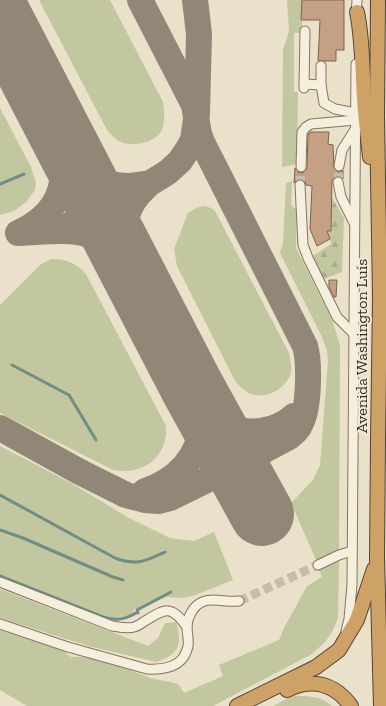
<svg xmlns="http://www.w3.org/2000/svg" width="386" height="706" font-family="'Zilla Slab',serif">
<style>
.green{fill:#c2c79f}
.forest{fill:url(#forest-firs)}
.lines{fill:none;stroke-linecap:round;stroke-linejoin:round}
.stream{stroke:#718d86;stroke-width:3}
.taxiway{stroke:#908776;stroke-width:26}
.runway{stroke:#908776;stroke-width:64}
.building{fill:#c4a085;stroke:#816049}
.minor-tunnel{stroke:#c6bda8;stroke-width:9;stroke-dasharray:9 4.5;stroke-linecap:butt}
.minor-casing{stroke:#857461;stroke-width:11}
.highway-casing{stroke:#534334;stroke-width:16}
.minor{stroke:#f5efdd;stroke-width:9}
.highway{stroke:#cea266;stroke-width:14}
.labels{text-anchor:middle;stroke-width:4;stroke-linejoin:round;paint-order:stroke}
.street-label{font-size:16px;fill:#372d22;stroke:#f2ebd9}
</style>
<defs>
<pattern id="forest-firs" width="22" height="20" patternUnits="userSpaceOnUse"><rect width="22" height="20" fill="#c2c79f"/><path d="M5 1l3.5 6h-7zM16 11l3.5 6h-7z" fill="#a7ab89"/></pattern>
</defs>
<rect width="100%" height="100%" fill="#eae1ca"/>
<g class="green">
<path d="M39,0h71l53,102c1,8 2,16 0,25 -5,16 -29,20 -42,15 -5,-1 -10,-8 -14,-12z"/>
<path d="M287,0h15v33h-8v59h4l-1,72 -15,3 1,-117 6,-19z"/>
<path d="M0,108l31,59 5,16 -1,7 -9,12 -12,9 -14,4z"/>
<path d="M292,181l-1,23 2,3 4,2 -1,39 36,72 8,25 -1,206 -22,11 -26,-59 22,-23 7,-15 8,-104 -1,-10 -5,-14 -42,-84 3,-10 3,-60z"/>
<path d="M205,206l6,2 4,3 74,142c1,6 3,12 2,19 -5,19 -30,31 -47,18 -3,-2 -6,-6 -9,-9l-58,-115 -3,-17 14,-36 10,-6z"/>
<path d="M51,259c15,0 25,4 35,15l80,152c2,31 -23,50 -53,44l-113,-57v-108l40,-40z"/>
<path d="M0,446l71,37 58,35 41,20 24,3 20,-9 19,48 -40,16 -10,2 -16,-1 -34,13 2,3c-12,6 -19,7 -32,4l-103,-42z"/>
<path d="M339,558l-1,60 -5,12 -7,11 -14,13 -99,52h-186l-27,-16v-60l59,18 12,9c26,-2 52,11 77,20 9,3 20,4 30,7l6,9 39,-17 -4,-11 60,-25 5,-12 23,-42 15,-9 -3,-7 6,-5z"/>
<path d="M0,589l148,57 10,-8 7,-15 11,-1c7,22 3,33 -20,40l-68,-16 -88,-28z"/>
<path d="M292,696c15,0 28,-1 40,10h-59z"/>
</g>
<path class="forest" d="M332,198l12,20 -2,54 -18,7 -11,-23 18,-12 -1,-5 -3,-8h4z"/>
<g class="lines">
<g class="stream">
<path d="M0,184l24,-10"/>
<path d="M12,365l57,30 27,45"/>
<path d="M0,495l115,63c21,8 31,3 50,-6"/>
<path d="M0,530l23,8 90,39 10,3"/>
<path d="M0,576l103,41c13,4 21,3 33,-4"/>
<path d="M138,613l-1,-3 34,-18"/>
</g>
<g class="taxiway">
<path d="M64,140c1,45 -1,72 -46,93 53,-3 84,-10 116,41"/>
<path d="M71,153c6,7 12,16 19,21 16,12 36,14 54,10"/>
<path d="M60,230l92,-48 16,-10 12,-11 8,-12 5,-9 4,-27 2,-79 -4,-34"/>
<path d="M127,261c-5,-29 -5,-53 19,-74"/>
<path d="M203,407c7,5 15,12 23,17 21,13 50,8 68,-8"/>
<path d="M0,428l80,44 46,23 19,5 14,1 11,-3 65,-32 54,-29c5,-4 10,-8 12,-14 8,-15 9,-60 4,-77l-103,-204 -3,-8 -5,-29 -54,-105"/>
<path d="M145,491c31,-10 56,-34 56,-69 0,-12 -5,-24 -9,-35"/>
</g>
<path class="runway" d="M0,17l192,370 70,127"/>
</g>
<g class="building">
<path d="M302,0h42v50h-8v11h-18l2,-41h-19z"/>
<path d="M310,132h19l-1,12 5,1 1,23 4,4 5,-2v9l-3,-3h-3l-5,4 -1,51h-4l3,8 -13,7 -7,-17 2,-43 -6,-1 -1,-4 -5,-2 -4,1 -2,3 1,-15 3,4 3,1 3,-1 3,-4 1,-34h2z"/>
<path d="M329,280h8l-1,17h-2l-5,-10z"/>
</g>
<g class="lines">
<g class="minor-tunnel">
<path d="M338,182l1,-16"/>
<path d="M300,185l1,-18"/>
<path d="M239,601l79,-36"/>
</g>
<g class="minor-casing">
<g id="minor">
<path d="M356,18l1,-18"/>
<path d="M304,84l17,1v-19"/>
<path d="M321,85l3,18 11,6 21,4"/>
<path d="M304,88l1,-57"/>
<path d="M339,166l3,-16 14,-22"/>
<path d="M301,167l1,-35 4,-5 5,-3 45,-4"/>
<path d="M338,182l3,15 13,26"/>
<path d="M300,185l3,60 5,13 29,59 17,17"/>
<path d="M318,565l21,-10 13,-4"/>
<path d="M0,582l112,44c7,1 15,3 22,1 4,-1 8,-4 11,-6 21,-13 26,-16 42,6"/>
<path d="M0,624l68,23 79,22c18,1 37,-2 41,-23 1,-6 -1,-12 -1,-19 0,-9 6,-21 15,-25 11,-5 25,1 37,-1"/>
<path d="M346,631l3,-12 3,-34 4,-521"/>
</g>
</g>
<g class="highway-casing">
<g id="highway">
<path d="M378,0l-1,116 3,181 -2,144 -1,116 4,149"/>
<path d="M357,12c6,29 5,57 7,86 1,20 4,39 6,59"/>
<path d="M287,690c25,-13 48,-6 64,16"/>
<path d="M237,706l79,-39 23,-17 18,-30 17,-51"/>
</g>
</g>
<use href="#minor" class="minor"/>
<use href="#highway" class="highway"/>
</g>
<g class="labels">
<g class="street-label">
<text transform="translate(361 346) rotate(-90)" y="6">Avenida Washington Luís</text>
</g>
</g>
</svg>
